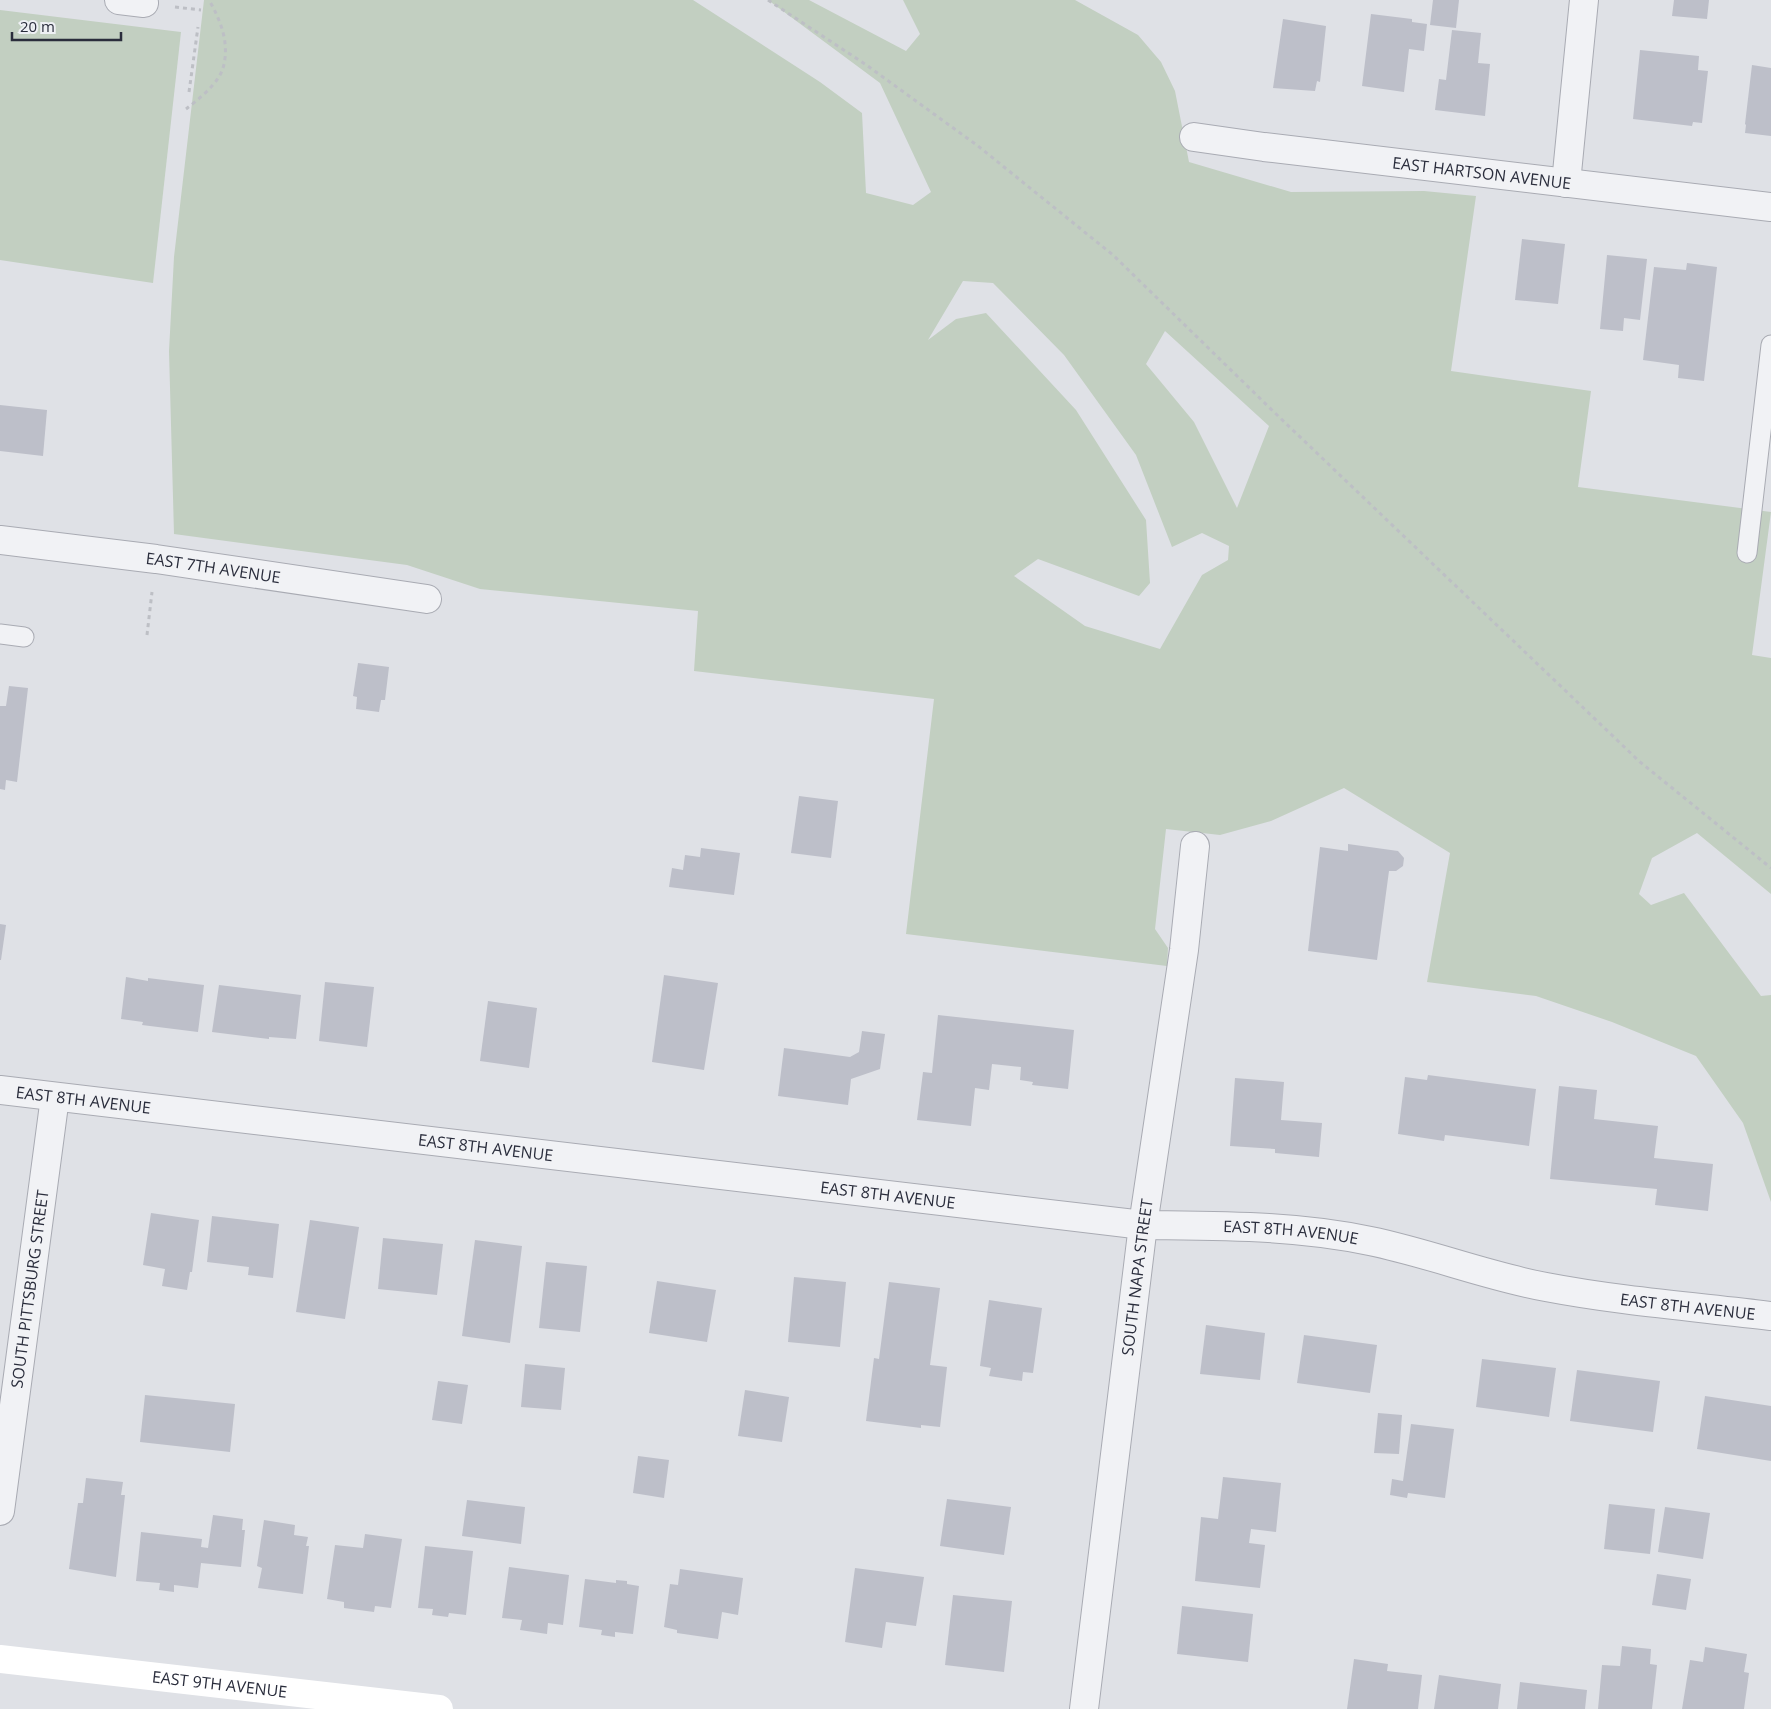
<svg xmlns="http://www.w3.org/2000/svg" width="1771" height="1709" font-family="'Open Sans',sans-serif">
<style>
.green{fill:#c2cfc1;fill-rule:evenodd}
.building{fill:#bdbfc9}
.lines{fill:none;stroke-linecap:round;stroke-linejoin:round}
.lane-casing{stroke:#a9abb3;stroke-width:21}
.street-casing{stroke:#a9abb3;stroke-width:30}
.path{stroke:#bdbfc5;stroke-width:3;stroke-dasharray:4 4;stroke-linecap:butt}
.lane{stroke:#f1f2f5;stroke-width:19}
.street{stroke:#f1f2f5;stroke-width:28}
.secondary{stroke:#fff;stroke-width:28}
.labels{text-anchor:middle;stroke-width:4;stroke-linejoin:round;paint-order:stroke}
.street-label{font-size:16px;fill:#2a2d3c;stroke:#eef0f4}
</style>
<rect width="100%" height="100%" fill="#dfe1e6"/>
<g class="green">
<path d="M204,0h489l127,82 42,31 4,80 47,12 18,-13 -51,-109 -112,-83h41l97,51 14,-17 -17,-34h172l63,35 23,27 14,29 14,71 102,30 133,-1 52,5 -25,175 140,20 -13,96 193,25 -19,143 19,3v236l-74,-61 -45,25 -13,36 12,11 33,-12 77,103 10,-1v207l-28,-79 -47,-67 -84,-34 -76,-26 -109,-14 23,-129 -106,-65 -73,33 -51,14 -54,-6 -11,100 13,19 -1,18 -261,-32 28,-235 -240,-28 4,-60 -218,-22 -73,-24 -233,-31 -5,-183 5,-94zM963,281l30,2 71,72 72,100 36,92 30,-14 27,13 -1,14 -26,15 -42,74 -75,-23 -71,-50 24,-17 101,37 11,-13 -4,-63 -70,-110 -90,-97 -30,6 -28,21zM1165,331l104,95 -32,82 -43,-86 -48,-58z"/>
<path d="M0,10l181,22 -28,251 -153,-23z"/>
</g>
<g class="building">
<path d="M1433,0h26l-3,28 -26,-3z"/>
<path d="M1674,0h35l-2,19 -35,-3z"/>
<path d="M1371,14l41,5v3l15,2 -3,27 -15,-2 -5,43 -42,-6z"/>
<path d="M1283,19l43,7 -6,56 -3,-1 -2,10 -42,-3z"/>
<path d="M1452,30l29,3 -3,30 12,1 -5,52 -50,-6 4,-31 7,1z"/>
<path d="M1640,50l59,6 -1,14 10,1 -6,52 -9,-1 -1,4 -59,-7z"/>
<path d="M1752,65l19,3v68l-26,-3 1,-8 -1,-1z"/>
<path d="M1522,239l43,5 -7,60 -43,-4z"/>
<path d="M1607,255l40,4 -7,61 -16,-2 -1,13 -23,-2z"/>
<path d="M1687,263l30,4 -13,114 -26,-3 1,-13 -36,-5 11,-93 32,3z"/>
<path d="M0,405l47,5 -4,46 -43,-5z"/>
<path d="M358,663l31,4 -4,33h-4l-2,12 -23,-3 1,-12 -4,-1z"/>
<path d="M9,686l19,2 -11,94 -11,-2 -1,10 -5,-1v-83h6z"/>
<path d="M799,796l39,5 -7,57 -40,-5z"/>
<path d="M1348,844l50,7 6,7 -1,8 -7,5h-7l-12,89 -69,-9 12,-104 28,4z"/>
<path d="M701,848l39,5 -6,42 -65,-8 3,-19 11,2 2,-15 15,2z"/>
<path d="M0,924l6,1 -5,35h-1z"/>
<path d="M664,975l54,8 -14,87 -52,-8z"/>
<path d="M126,977l22,4v-3l56,7 -6,47 -56,-7 1,-3 -22,-3z"/>
<path d="M325,982l49,5 -7,60 -48,-6z"/>
<path d="M219,985l82,10 -5,44 -27,-2v2l-57,-7z"/>
<path d="M488,1001l49,7 -8,60 -49,-7z"/>
<path d="M938,1015l136,15 -6,59 -36,-4 1,-3 -13,-2 1,-13 -29,-3 -3,26 -14,-2 -4,38 -54,-6 6,-48 9,1z"/>
<path d="M862,1031l23,3 -5,35 -29,10 -3,26 -70,-9 6,-48 66,9 9,-5z"/>
<path d="M1428,1075l108,14 -7,57 -84,-11 -1,6 -46,-7 7,-57 22,3z"/>
<path d="M1235,1078l49,4 -3,38 41,3 -3,34 -44,-4v-4l-45,-3z"/>
<path d="M1559,1086l38,4 -3,29 64,7 -4,32 59,6 -5,47 -53,-6 2,-16 -107,-10z"/>
<path d="M151,1213l48,7 -7,52h-2l-3,18 -25,-4 3,-17 -22,-4z"/>
<path d="M212,1216l67,8 -6,54 -25,-3 1,-8 -42,-5z"/>
<path d="M310,1220l49,7 -14,92 -49,-7z"/>
<path d="M383,1238l60,6 -6,51 -59,-6z"/>
<path d="M475,1240l47,6 -12,97 -48,-7z"/>
<path d="M546,1262l41,4 -7,66 -41,-4z"/>
<path d="M794,1277l52,5 -6,65 -52,-5z"/>
<path d="M657,1281l59,9 -9,52 -58,-9z"/>
<path d="M889,1282l51,6 -10,77 17,2 -7,60 -19,-2v3l-55,-7 8,-63 5,1z"/>
<path d="M989,1300l53,8 -9,65 -10,-1 -1,9 -33,-5 2,-8 -11,-2z"/>
<path d="M1206,1325l59,8 -5,47 -60,-6z"/>
<path d="M1304,1335l73,10 -7,48 -73,-10z"/>
<path d="M1482,1359l74,9 -7,49 -73,-10z"/>
<path d="M525,1364l40,4 -4,42 -40,-3z"/>
<path d="M1577,1370l83,11 -7,51 -83,-11z"/>
<path d="M438,1381l30,4 -6,39 -30,-4z"/>
<path d="M745,1390l44,7 -7,45 -44,-6z"/>
<path d="M145,1395l90,9 -5,48 -90,-10z"/>
<path d="M1705,1396l66,10v55l-74,-12z"/>
<path d="M1378,1413l24,2 -3,39 -25,-1z"/>
<path d="M1411,1424l43,5 -9,69 -37,-5 -1,5 -17,-3 2,-16 11,2z"/>
<path d="M638,1456l31,4 -5,38 -31,-5z"/>
<path d="M1223,1477l58,6 -5,49 -25,-3 -2,14 16,2 -5,43 -65,-7 6,-64 17,2z"/>
<path d="M86,1478l37,4 -2,13h4l-9,82 -47,-8 9,-66h5z"/>
<path d="M947,1499l64,8 -7,48 -64,-9z"/>
<path d="M467,1500l58,7 -4,37 -59,-8z"/>
<path d="M1609,1504l46,5 -5,45 -46,-5z"/>
<path d="M1665,1507l45,6 -7,46 -45,-7z"/>
<path d="M213,1515l30,4 -1,11h3l-4,37 -40,-4 -3,25 -24,-3v7l-15,-2 1,-7 -24,-2 5,-49 61,7 -1,8 7,1z"/>
<path d="M264,1520l31,5 -1,10 14,2 -2,9h3l-6,48 -45,-6 4,-20 -5,-2z"/>
<path d="M365,1534l37,5 -11,69 -16,-2 -1,6 -30,-4v-6l-17,-3 8,-54 28,3z"/>
<path d="M425,1546l48,5 -7,64 -17,-2 -1,4 -16,-2 1,-6 -15,-1z"/>
<path d="M509,1567l60,8 -6,50 -15,-2 -1,11 -27,-4 2,-10 -20,-2z"/>
<path d="M855,1568l69,9 -8,49 -30,-4 -4,26 -37,-6z"/>
<path d="M680,1569l63,9 -5,37 -16,-3 -4,27 -41,-6v-3l-13,-3 6,-43 8,1z"/>
<path d="M1657,1574l34,5 -5,31 -34,-5z"/>
<path d="M585,1579l31,4v-3l11,1v3l12,2 -6,48 -18,-2v5l-14,-2 1,-5 -23,-3z"/>
<path d="M953,1595l59,6 -8,71 -59,-7z"/>
<path d="M1182,1606l71,8 -5,48 -71,-8z"/>
<path d="M1622,1646l29,3 -1,15 7,1 -5,44h-54l4,-44 18,1z"/>
<path d="M1705,1647l42,7 -3,18 5,1 -5,36h-62l8,-49 13,2z"/>
<path d="M1354,1659l34,5 -1,7 35,4 -4,34h-71z"/>
<path d="M1439,1675l62,9 -3,25h-64z"/>
<path d="M1520,1682l67,8 -2,19h-68z"/>
</g>
<g class="lines">
<g class="lane-casing">
<g id="lane">
<path d="M1747,553l24,-208"/>
<path d="M0,634l24,3"/>
</g>
</g>
<g class="street-casing">
<g id="street">
<path d="M119,0l25,3"/>
<path id="s1" d="M1194,137l70,10 507,60"/>
<path d="M1566,183l18,-183"/>
<path id="s2" d="M0,540l156,19 271,40"/>
<path id="s3" d="M0,1090l1143,135c76,1 152,0 227,16 59,12 116,35 176,46 73,14 151,20 225,29"/>
<path id="s4" d="M0,1511l55,-414"/>
<path id="s5" d="M1084,1709l59,-484 41,-275 11,-104"/>
</g>
</g>
<g class="path">
<path d="M768,0l97,64 113,82 135,109 162,158 365,349 131,106"/>
<path d="M175,7l26,3"/>
<path d="M189,92l9,-65"/>
<path d="M186,109c12,-9 33,-26 37,-41 7,-24 -2,-47 -14,-68"/>
<path d="M147,635l5,-43"/>
</g>
<use href="#lane" class="lane"/>
<use href="#street" class="street"/>
<path class="secondary" id="s6" d="M0,1659l439,50"/>
</g>
<g class="labels">
<g class="street-label">
<text dy="6" stroke="none"><textPath href="#s1" startOffset="290">EAST HARTSON AVENUE</textPath></text>
<text dy="6" stroke="none"><textPath href="#s2" startOffset="215">EAST 7TH AVENUE</textPath></text>
<text dy="6" stroke="none"><textPath href="#s3" startOffset="84">EAST 8TH AVENUE</textPath></text>
<text dy="6" stroke="none"><textPath href="#s3" startOffset="489">EAST 8TH AVENUE</textPath></text>
<text dy="6" stroke="none"><textPath href="#s3" startOffset="894">EAST 8TH AVENUE</textPath></text>
<text dy="6" stroke="none"><textPath href="#s3" startOffset="1299">EAST 8TH AVENUE</textPath></text>
<text dy="6" stroke="none"><textPath href="#s5" startOffset="435">SOUTH NAPA STREET</textPath></text>
<text dy="6" stroke="none"><textPath href="#s4" startOffset="224">SOUTH PITTSBURG STREET</textPath></text>
<text dy="6" stroke="none"><textPath href="#s3" startOffset="1704">EAST 8TH AVENUE</textPath></text>
<text dy="6" stroke="none"><textPath href="#s6" startOffset="221">EAST 9TH AVENUE</textPath></text>
</g>
</g>
<path d="M12 32v8h109v-8" fill="none" stroke="#2a2d3c" stroke-width="2.5"/>
<text x="20" y="32" font-size="15" fill="#2a2d3c" stroke="#eef0f4" stroke-width="4" paint-order="stroke">20 m</text>
</svg>
